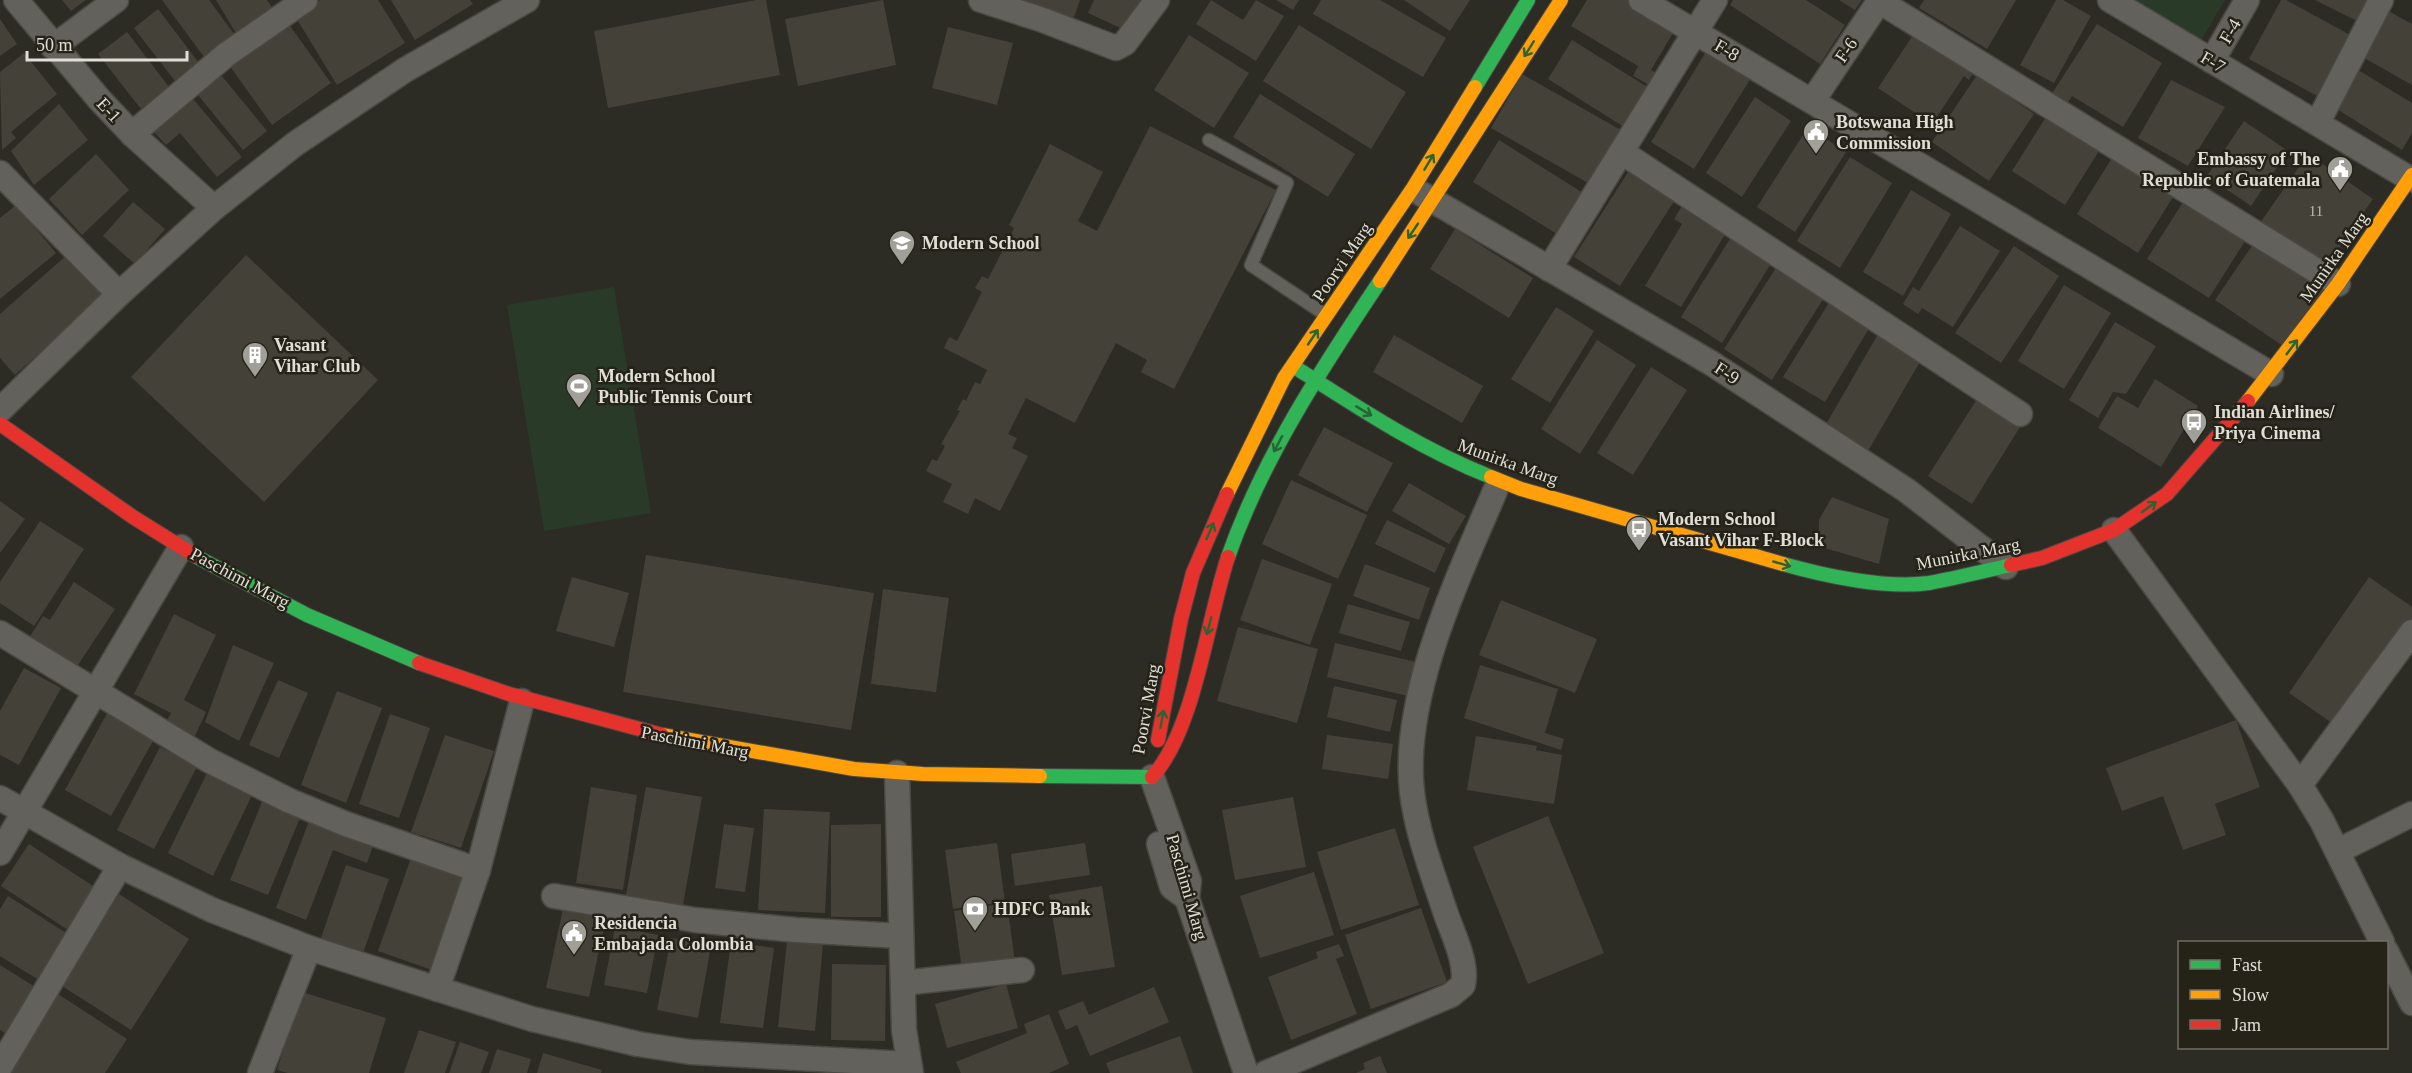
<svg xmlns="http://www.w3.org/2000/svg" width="2412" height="1073" font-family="'Times New Roman',serif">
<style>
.green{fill:#293b28}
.building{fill:#444238}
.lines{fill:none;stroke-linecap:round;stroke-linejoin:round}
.lane-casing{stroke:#494842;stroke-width:15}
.street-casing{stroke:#494842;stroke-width:27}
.fast-casing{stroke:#494842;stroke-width:16}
.slow-casing{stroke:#494842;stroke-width:16}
.jam-casing{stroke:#494842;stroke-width:16}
.lane{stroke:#62615c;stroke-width:12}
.street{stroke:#62615c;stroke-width:24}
.fast{stroke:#30b455;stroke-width:14}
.slow{stroke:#ff9f0a;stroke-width:14}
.jam{stroke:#e5322d;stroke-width:14}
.oneway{stroke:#2a6433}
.labels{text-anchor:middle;stroke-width:5;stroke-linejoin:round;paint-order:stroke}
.number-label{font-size:15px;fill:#b9b8af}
.street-label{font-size:18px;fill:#e0dfd7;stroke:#252318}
.poi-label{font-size:18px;font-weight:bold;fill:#e0dfd7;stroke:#252318;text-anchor:start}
</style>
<rect width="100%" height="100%" fill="#2c2b24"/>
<g class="green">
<path d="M2120,0h105l-27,45z"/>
<path d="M614,287l37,226 -107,18 -37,-226z"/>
</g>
<g class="building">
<path d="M62,0h24l-15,11z"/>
<path d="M162,0h47l28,38 -30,23z"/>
<path d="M216,0h51l7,11 -37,24z"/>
<path d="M320,0h58l27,43 -68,42 -42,-69z"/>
<path d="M391,0h79l3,4 -58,36z"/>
<path d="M756,0h10l14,75 -172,33 -14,-77z"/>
<path d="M883,0l13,65 -98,21 -13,-67z"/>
<path d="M1003,0h77l-8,23z"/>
<path d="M1094,0h50l-15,32 -41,-19z"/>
<path d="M1211,0l32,20 13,-20 28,16 -28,45 -60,-37z"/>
<path d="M1276,0h23l-6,10z"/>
<path d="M1321,0h59l66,38 -23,39 -110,-63z"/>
<path d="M1404,0h66l-20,31z"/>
<path d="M1587,0h43l46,28 -25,42 7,4 -7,12 -18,-10 5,-10 -67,-40z"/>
<path d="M1733,0h73l39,25 -25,39 -90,-59z"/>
<path d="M1839,0h23l-7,10z"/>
<path d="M1924,0h92l-29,49 -68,-41z"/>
<path d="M2056,0h7l28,16 -37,67 -34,-18z"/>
<path d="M2281,0h5l68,37 -33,61 -72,-39z"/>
<path d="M2315,0h57l-11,23z"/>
<path d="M158,9l41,54 -24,18 -41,-53z"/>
<path d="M2385,9l27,15v61l-53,-30z"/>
<path d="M0,19l17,25 -17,12z"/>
<path d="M288,23l43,60 -59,42 -43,-60z"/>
<path d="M2097,24l65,39 -39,64 -51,-31 -5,8 -16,-9z"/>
<path d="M1299,25l107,67 -35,57 -108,-68z"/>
<path d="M948,27l65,16 -16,62 -65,-17z"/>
<path d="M1917,29l59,39 -7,12 -5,-4 -32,48 -54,-36z"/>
<path d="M127,32l42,55 -28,22 -43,-55z"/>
<path d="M1189,35l60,38 -35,55 -60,-38z"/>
<path d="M1572,40l77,48 -25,39 -76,-48z"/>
<path d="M1707,50l44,28 -57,91 -43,-27z"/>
<path d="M24,53l33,41 -46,38 5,6 -14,12 -2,-78z"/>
<path d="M2355,68l57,35v30l-10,17 -70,-44z"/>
<path d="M1522,74l99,56 -31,54 -99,-56z"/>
<path d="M221,75l46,56 -24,19 -45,-55z"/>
<path d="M1977,75l57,39 -45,67 -57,-39z"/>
<path d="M2171,80l54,27 -37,59 -50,-28z"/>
<path d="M1260,94l95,60 -27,43 -95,-60z"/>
<path d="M1755,97l36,24 -49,76 -36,-24z"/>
<path d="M193,99l49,58 -25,20 -37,-44 -14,12 -12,-13z"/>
<path d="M59,104l29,36 -54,45 -23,-34z"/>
<path d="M2051,109l53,34 -39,62 -53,-34z"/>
<path d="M2244,121l44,30 -37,55 -44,-30z"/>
<path d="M1150,126l126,64 -102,199 -33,-17 6,-12 -31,-17 -41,80 -49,-25 -18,36 9,4 -5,10 16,8 -28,55 -25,-13 -7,16 -25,-12 9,-18 -26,-13 6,-12 5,2 8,-15 -4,-2 19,-33 -3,-1 6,-11 3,2 9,-19 5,2 7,-14 -43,-22 5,-11 8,4 25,-49 -7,-4 7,-12 6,3 26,-51 -5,-3 41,-81 53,28 -25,49 19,10z"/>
<path d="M1808,127l38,25 -51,80 -38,-25z"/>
<path d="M1499,140l92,58 -26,41 -92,-57z"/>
<path d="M2117,150l61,39 -40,64 -61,-39z"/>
<path d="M96,154l33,36 -47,45 -33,-36z"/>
<path d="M2308,154l65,45 -48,69 -65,-45z"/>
<path d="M1850,157l42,26 -52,85 -43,-27z"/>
<path d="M1630,169l46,29 -56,88 -46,-29z"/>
<path d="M1911,190l40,24 -48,82 -40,-24z"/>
<path d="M2188,194l62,39 -41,65 -62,-39z"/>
<path d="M133,202l32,27 -30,35 -32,-28z"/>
<path d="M1683,204l44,27 -46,76 -36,-21 37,-62 -8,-5z"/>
<path d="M16,205l40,48 -56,46v-81z"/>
<path d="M1960,226l40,25 -47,76 -31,-19 -4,6 -15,-10 10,-17 6,4z"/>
<path d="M1455,229l78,49 -24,40 -79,-49z"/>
<path d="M1733,234l40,26 -51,83 -41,-26z"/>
<path d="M2258,237l71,48 -43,63 -71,-48z"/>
<path d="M2014,246l45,30 -58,87 -46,-30z"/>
<path d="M68,254l36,41 -89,80 -15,-17v-44z"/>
<path d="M246,255l132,125 -114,122 -133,-125z"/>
<path d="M1779,263l48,30 -55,87 -48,-31z"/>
<path d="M2064,285l47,28 -47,76 -46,-28z"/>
<path d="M1830,301l41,24 -46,77 -42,-25z"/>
<path d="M1556,307l38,24 -44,72 -39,-24z"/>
<path d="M2115,322l41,24 -30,48 -13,-2 -15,26 -29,-18z"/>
<path d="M1881,329l43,26 -56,96 -43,-25z"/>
<path d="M1394,335l89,51 -21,37 -89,-51z"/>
<path d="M1597,340l39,25 -56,89 -39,-25z"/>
<path d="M1651,367l36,23 -54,85 -36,-22z"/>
<path d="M2155,379l43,27 -37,61 -63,-39 19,-32 21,12z"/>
<path d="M1977,399l43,28 -48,77 -44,-28z"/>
<path d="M1324,427l69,36 -26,49 -69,-37z"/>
<path d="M1291,480l76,35 -29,64 -76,-35z"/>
<path d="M1409,483l57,33 -17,28 -57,-33z"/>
<path d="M1832,497l57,22 -10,45 -61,-18 1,-26z"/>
<path d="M0,501l25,18 -25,34z"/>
<path d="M1387,520l59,28 -11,25 -60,-29z"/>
<path d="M40,521l44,28 -50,77 -34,-23v-21z"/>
<path d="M646,555l228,38 -23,137 -228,-38z"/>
<path d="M1262,559l70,25 -22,61 -70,-25z"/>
<path d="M1365,564l65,24 -11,32 -66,-24z"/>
<path d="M572,577l57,16 -15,54 -58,-16z"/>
<path d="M2369,577l43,30v16l-73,105 -50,-35z"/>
<path d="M74,582l41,27 -39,59 -47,-30 14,-22 7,4z"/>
<path d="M883,589l66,9 -13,94 -65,-8z"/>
<path d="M1501,600l96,39 -22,54 -96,-38z"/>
<path d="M1348,604l62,18 -9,29 -62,-18z"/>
<path d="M174,614l42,21 -32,65 22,12 -11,24 -29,-14 5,-9 -37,-19z"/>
<path d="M1238,627l80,22 -21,74 -80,-22z"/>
<path d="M1335,643l81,19 -8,34 -81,-19z"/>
<path d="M233,645l41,18 -35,78 -34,-19z"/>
<path d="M1480,665l78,24 -13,44 19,6 -3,11 -97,-32z"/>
<path d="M24,668l37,20 -42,77 -19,-10v-44z"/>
<path d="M278,680l30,13 -29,65 -30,-13z"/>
<path d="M1334,686l63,14 -7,32 -63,-15z"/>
<path d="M337,691l45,17 -36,95 -45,-18z"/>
<path d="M110,708l47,26 -46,82 -46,-26z"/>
<path d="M390,714l40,14 -31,90 -40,-14z"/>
<path d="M2236,720l24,67 -45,17 11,31 -43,15 -20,-54 -41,15 -16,-43z"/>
<path d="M445,735l49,16 -33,97 -50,-16z"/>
<path d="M1327,735l66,9 -5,35 -66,-10z"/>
<path d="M1476,736l61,10 -1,4 26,5 -8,49 -87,-14z"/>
<path d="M160,747l37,20 -43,82 -37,-19z"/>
<path d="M208,771l45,22 -40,83 -45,-23z"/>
<path d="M591,787l46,8 -14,95 -47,-7z"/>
<path d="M646,787l56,10 -19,108 -57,-10z"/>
<path d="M264,797l38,16 -34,82 -38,-15z"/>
<path d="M1293,797l13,70 -71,13 -13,-70z"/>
<path d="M764,809l66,3 -5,101 -67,-3z"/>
<path d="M311,816l64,24 -8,23 -34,-13 -27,70 -30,-12z"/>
<path d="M1548,816l56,137 -76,31 -55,-137z"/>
<path d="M724,824l30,4 -9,64 -30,-4z"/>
<path d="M881,824v93h-50v-92z"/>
<path d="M1395,828l24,77 -78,25 -24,-78z"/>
<path d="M997,843l8,59 -52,7 -8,-59z"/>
<path d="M1085,843l5,32 -75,11 -4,-32z"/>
<path d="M29,844l67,44 -28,42 -67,-44z"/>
<path d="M412,855l54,19 -34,96 -54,-19z"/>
<path d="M346,865l43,14 -27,77 -42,-15z"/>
<path d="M1314,872l20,63 -74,23 -20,-62z"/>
<path d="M1102,886l13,81 -53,8 -13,-80z"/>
<path d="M119,894l70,45 -58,91 -69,-44z"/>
<path d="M8,896l63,40 -29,46 -42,-26v-47z"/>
<path d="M1007,903l8,59 -53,8 -8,-59z"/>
<path d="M564,904l43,10 -18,83 -43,-9z"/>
<path d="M1421,908l26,74 -76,27 -26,-74z"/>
<path d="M615,927l43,8 -11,58 -43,-8z"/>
<path d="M671,938l40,8 -13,72 -41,-8z"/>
<path d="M787,941l36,3 -8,87 -37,-4z"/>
<path d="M731,942l43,6 -11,80 -43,-5z"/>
<path d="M1339,944l5,12 -8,3 21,55 -66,26 -23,-63 50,-19 -2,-6z"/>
<path d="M832,964l54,1 -1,76 -54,-1z"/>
<path d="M0,965l43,27 -28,47 -15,-9z"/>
<path d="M1006,984l12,44 -71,20 -12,-44z"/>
<path d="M1154,987l15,35 -79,34 -13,-31 -11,5 -8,-19 25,-10 6,14z"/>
<path d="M55,992l72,47 -22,34h-102z"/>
<path d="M302,992l84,26 -17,55h-81l-11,-3z"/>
<path d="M1049,1014l20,50 -20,9h-88l-5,-11 71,-29 -3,-9z"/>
<path d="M419,1030l37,12 -11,31h-41z"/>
<path d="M1180,1036l13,37h-83l-4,-10z"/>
<path d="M460,1042l29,10 -8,21h-32z"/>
<path d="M497,1049l34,10 -4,14h-38z"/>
<path d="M543,1053l59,17 -1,3h-64z"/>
<path d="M1380,1056l7,17h-31l9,-4 -2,-6z"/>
</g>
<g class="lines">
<g class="lane-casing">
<path id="lane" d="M1209,140l78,43 -36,82 75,50"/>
</g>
<g class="street-casing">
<g id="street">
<path d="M16,0l83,99 33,35 82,74"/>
<path d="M981,0l59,19 76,29 9,-5 32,-43"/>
<path d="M1641,0l630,374"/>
<path d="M2110,0l302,180"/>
<path d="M1879,1l459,283"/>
<path d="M53,47l63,-47"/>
<path d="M2212,61l35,-61"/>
<path d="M1813,100l67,-100"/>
<path d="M2318,122l63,-122"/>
<path d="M132,134l95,-80 78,-54"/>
<path d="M1623,153l397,261"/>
<path d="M0,173l119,121"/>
<path d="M1420,193l291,170 195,127 100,77"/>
<path d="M1549,269l166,-269"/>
<path d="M0,410l119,-116 95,-86 81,-64 110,-74 122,-70"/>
<path d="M2114,530l186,255 22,36 60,121"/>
<path d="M0,633l210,128 80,40 56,23 132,46"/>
<path d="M897,773l7,257 7,43"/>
<path d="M1152,777l37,104 -2,17 59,175"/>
<path d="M2300,785l112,-153"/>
<path d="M0,798l120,68 92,44 97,38 223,71 106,25 52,8 218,12"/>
<path d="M1159,844l13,43 15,11"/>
<path d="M2338,851l74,-37"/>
<path d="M0,853l181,-306"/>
<path d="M554,896l141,24 101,10 105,6"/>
<path d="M2386,951l26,52"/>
<path d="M903,983l119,-13"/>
<path d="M437,989l41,-119 44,-169"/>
<path d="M0,1067l120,-201"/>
<path d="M260,1073l49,-125"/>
<path d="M1266,1073l185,-78 12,-10c5,-23 -11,-52 -18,-74 -13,-39 -28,-78 -33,-119 -11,-95 46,-214 83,-301"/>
</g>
</g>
<g class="fast-casing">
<g id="fast">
<path d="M1475,87l53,-87"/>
<path d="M1293,366c64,41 127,83 198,111"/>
<path d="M197,557l110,58 112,48"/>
<path d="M1228,557c35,-100 94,-189 152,-276"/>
<path d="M1783,564c42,12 103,25 146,19 28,-5 55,-12 82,-18"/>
<path d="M1040,776l112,1"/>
</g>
</g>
<g class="slow-casing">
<g id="slow">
<path d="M1380,281l181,-281"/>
<path d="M2248,401l90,-117 74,-109"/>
<path d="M1491,477l30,12 262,75"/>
<path d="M1227,494l57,-116 129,-190 62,-101"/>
<path d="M662,735l192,34 69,5 117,2"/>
</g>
</g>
<g class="jam-casing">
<g id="jam">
<path d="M0,424l133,93 64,40"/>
<path d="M2011,565l31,-7 72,-28 53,-36 81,-93"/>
<path d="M419,663l90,31 153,41"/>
<path d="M1158,740l23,-121 12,-46 34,-79"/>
<path d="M1152,777c43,-47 55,-157 76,-220"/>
</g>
</g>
<use href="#lane" class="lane"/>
<use href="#street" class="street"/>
<use href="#fast" class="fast"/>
<use href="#slow" class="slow"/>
<use href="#jam" class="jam"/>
</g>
<defs><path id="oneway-shaft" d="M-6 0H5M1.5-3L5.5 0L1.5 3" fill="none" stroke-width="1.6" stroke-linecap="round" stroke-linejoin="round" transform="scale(1.5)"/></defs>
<g class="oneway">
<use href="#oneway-shaft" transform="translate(1529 49) rotate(122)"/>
<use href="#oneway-shaft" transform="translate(1429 162) rotate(-59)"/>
<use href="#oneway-shaft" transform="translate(1413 231) rotate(124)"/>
<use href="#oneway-shaft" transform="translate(1313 337) rotate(-56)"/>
<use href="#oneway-shaft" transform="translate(2292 347) rotate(-53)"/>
<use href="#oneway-shaft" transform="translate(1364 411) rotate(31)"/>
<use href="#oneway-shaft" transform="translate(1278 444) rotate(118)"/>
<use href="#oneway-shaft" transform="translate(2149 507) rotate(-36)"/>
<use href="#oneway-shaft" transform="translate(1210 531) rotate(-66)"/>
<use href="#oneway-shaft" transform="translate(1782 564) rotate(16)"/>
<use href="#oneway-shaft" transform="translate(1209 626) rotate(105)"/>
<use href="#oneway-shaft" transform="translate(1162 719) rotate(-80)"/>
</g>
<defs>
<g id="civic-pin" transform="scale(1.35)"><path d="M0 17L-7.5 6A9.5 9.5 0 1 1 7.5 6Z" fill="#a1a098" stroke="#252318"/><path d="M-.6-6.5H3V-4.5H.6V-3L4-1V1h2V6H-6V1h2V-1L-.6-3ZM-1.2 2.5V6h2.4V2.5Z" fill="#fff"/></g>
<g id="school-pin" transform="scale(1.35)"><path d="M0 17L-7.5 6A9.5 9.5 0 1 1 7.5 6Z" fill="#a1a098" stroke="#252318"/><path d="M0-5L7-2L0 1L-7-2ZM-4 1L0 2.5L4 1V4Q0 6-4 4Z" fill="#fff"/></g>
<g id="building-pin" transform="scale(1.35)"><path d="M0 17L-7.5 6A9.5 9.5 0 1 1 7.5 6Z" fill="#a1a098" stroke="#252318"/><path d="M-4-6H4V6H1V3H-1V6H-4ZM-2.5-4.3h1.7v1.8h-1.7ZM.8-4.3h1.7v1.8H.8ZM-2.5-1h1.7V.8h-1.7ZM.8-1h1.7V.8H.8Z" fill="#fff"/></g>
<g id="stadium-pin" transform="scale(1.35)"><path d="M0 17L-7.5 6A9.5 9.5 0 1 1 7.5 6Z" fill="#a1a098" stroke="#252318"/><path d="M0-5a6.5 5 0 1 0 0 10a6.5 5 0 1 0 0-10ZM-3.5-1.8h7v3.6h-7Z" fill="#fff"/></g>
<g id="bus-pin" transform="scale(1.35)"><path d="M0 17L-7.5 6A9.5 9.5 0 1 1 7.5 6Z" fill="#a1a098" stroke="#252318"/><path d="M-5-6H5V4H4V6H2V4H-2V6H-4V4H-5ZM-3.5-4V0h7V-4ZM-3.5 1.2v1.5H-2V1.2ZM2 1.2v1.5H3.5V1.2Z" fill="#fff"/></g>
<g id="bank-pin" transform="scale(1.35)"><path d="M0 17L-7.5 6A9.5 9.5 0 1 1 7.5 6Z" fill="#a1a098" stroke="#252318"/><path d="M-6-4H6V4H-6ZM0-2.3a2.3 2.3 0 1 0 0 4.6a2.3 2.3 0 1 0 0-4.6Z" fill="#fff"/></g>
</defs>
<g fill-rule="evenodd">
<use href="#civic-pin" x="1816" y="132"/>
<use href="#civic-pin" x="2340" y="169"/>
<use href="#school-pin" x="902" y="243"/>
<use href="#building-pin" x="255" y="355"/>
<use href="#stadium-pin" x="579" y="386"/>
<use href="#bus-pin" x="2194" y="422"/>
<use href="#bus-pin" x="1639" y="529"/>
<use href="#bank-pin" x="975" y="909"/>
<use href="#civic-pin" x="574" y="933"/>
</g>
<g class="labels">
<g class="number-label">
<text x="2316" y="216">11</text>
</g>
<g class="street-label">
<text transform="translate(2230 31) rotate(-60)" y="6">F-4</text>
<text transform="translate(1727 50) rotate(30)" y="6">F-8</text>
<text transform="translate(1846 50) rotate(-56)" y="6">F-6</text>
<text transform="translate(2213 62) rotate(30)" y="6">F-7</text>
<text transform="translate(109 110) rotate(47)" y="6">E-1</text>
<text transform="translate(2334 257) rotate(-55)" y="6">Munirka Marg</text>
<text transform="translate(1342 262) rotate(-56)" y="6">Poorvi Marg</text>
<text transform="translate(1727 373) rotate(33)" y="6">F-9</text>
<text transform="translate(1508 462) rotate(20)" y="6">Munirka Marg</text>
<text transform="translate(1968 554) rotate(-11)" y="6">Munirka Marg</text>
<text transform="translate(240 578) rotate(28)" y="6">Paschimi Marg</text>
<text transform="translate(1146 709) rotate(-80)" y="6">Poorvi Marg</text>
<text transform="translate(695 742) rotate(11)" y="6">Paschimi Marg</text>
<text transform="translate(1187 887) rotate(74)" y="6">Paschimi Marg</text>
</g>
<g class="poi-label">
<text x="1836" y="128">Botswana High<tspan x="1836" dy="21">Commission</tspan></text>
<text x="2320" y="165" text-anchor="end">Embassy of The<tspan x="2320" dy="21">Republic of Guatemala</tspan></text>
<text x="922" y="249">Modern School</text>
<text x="274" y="351">Vasant<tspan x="274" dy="21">Vihar Club</tspan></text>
<text x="598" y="382">Modern School<tspan x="598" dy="21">Public Tennis Court</tspan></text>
<text x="2214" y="418">Indian Airlines/<tspan x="2214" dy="21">Priya Cinema</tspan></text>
<text x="1658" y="525">Modern School<tspan x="1658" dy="21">Vasant Vihar F-Block</tspan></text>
<text x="994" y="915">HDFC Bank</text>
<text x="594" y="929">Residencia<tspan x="594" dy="21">Embajada Colombia</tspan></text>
</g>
</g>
<rect x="2178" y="941" width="210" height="108" fill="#252318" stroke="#706e64" stroke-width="1.5"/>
<rect x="2190" y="960" width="30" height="9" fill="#30b455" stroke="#706e64" stroke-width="1.5"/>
<text x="2232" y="971" font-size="18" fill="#e0dfd7">Fast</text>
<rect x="2190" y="990" width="30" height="9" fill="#ff9f0a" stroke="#706e64" stroke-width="1.5"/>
<text x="2232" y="1001" font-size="18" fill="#e0dfd7">Slow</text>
<rect x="2190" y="1020" width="30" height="9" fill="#e5322d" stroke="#706e64" stroke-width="1.5"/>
<text x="2232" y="1031" font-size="18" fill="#e0dfd7">Jam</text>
<path d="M27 51v9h160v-9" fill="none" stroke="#e0dfd7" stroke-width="3"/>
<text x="36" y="51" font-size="18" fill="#e0dfd7" stroke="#252318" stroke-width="4.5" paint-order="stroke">50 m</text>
</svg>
